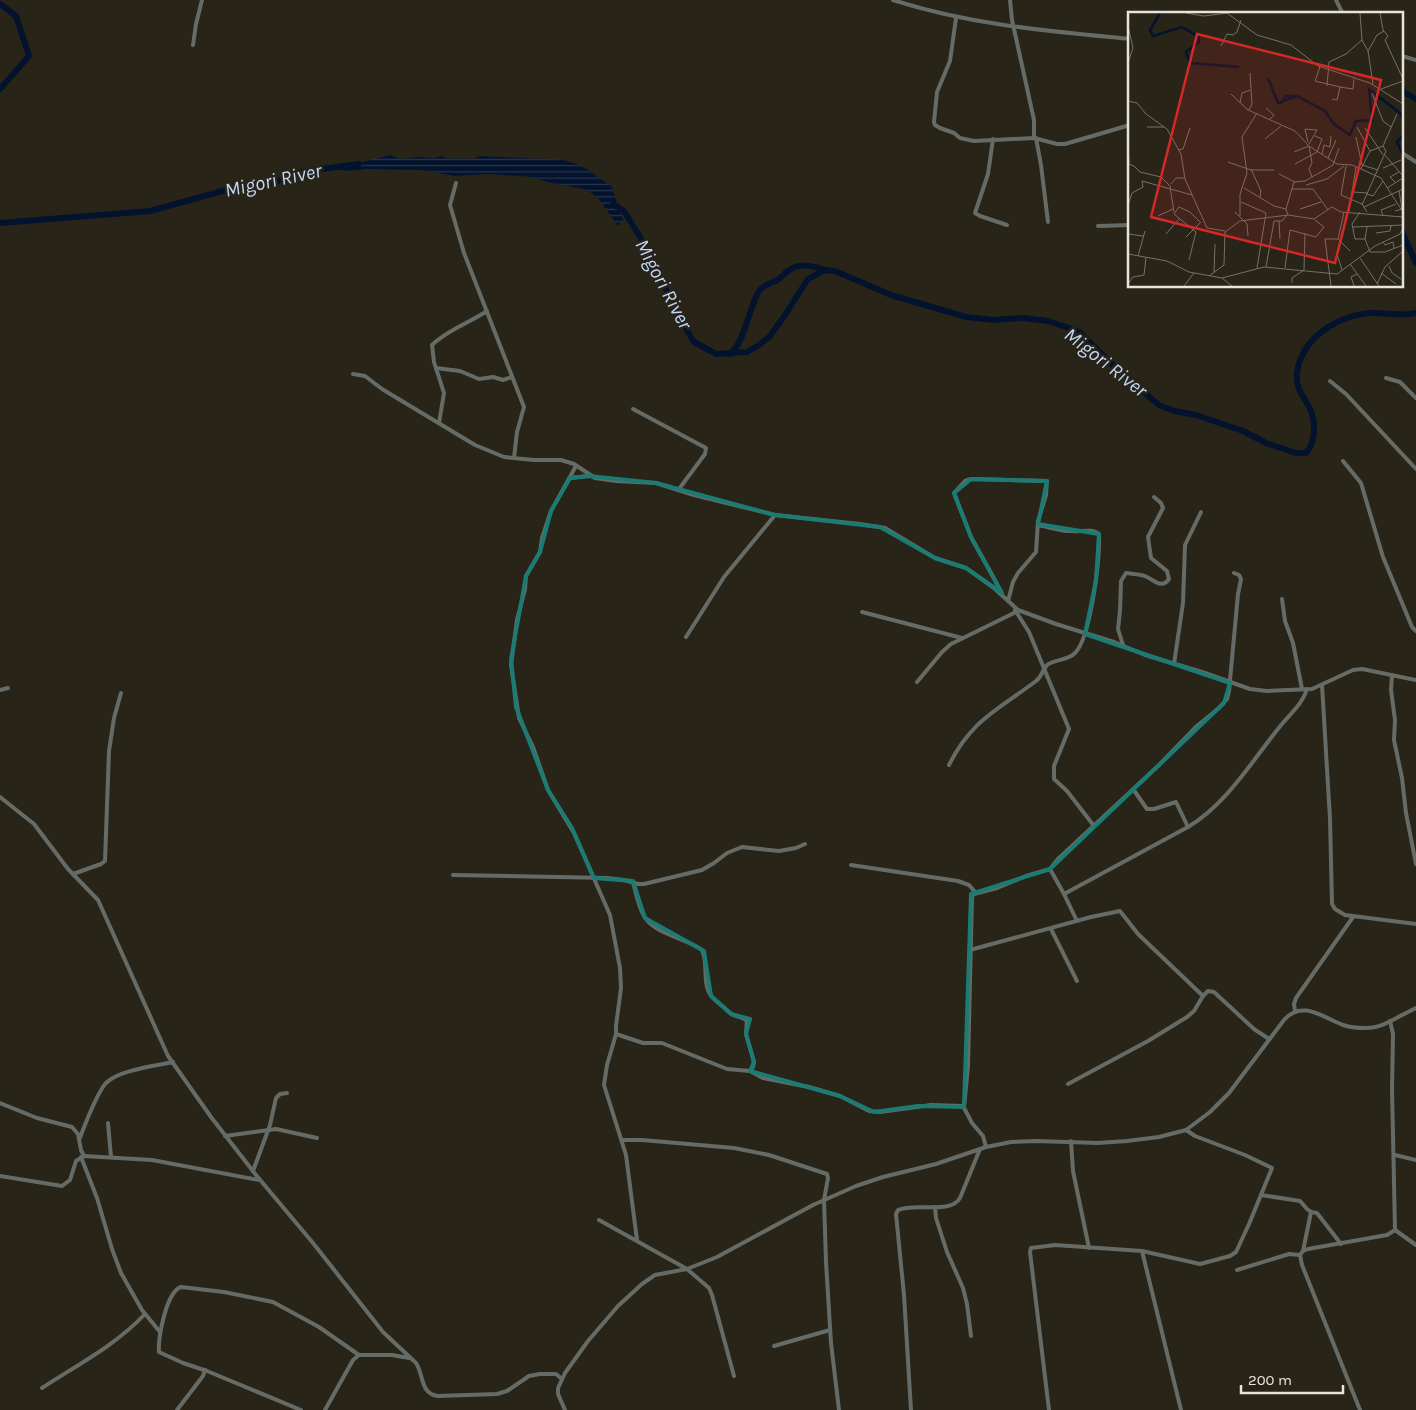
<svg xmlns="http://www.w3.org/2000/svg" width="1416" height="1410" font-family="Karla,sans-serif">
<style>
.water{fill:url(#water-rules)}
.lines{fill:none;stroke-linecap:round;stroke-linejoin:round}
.river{stroke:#03132d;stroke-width:6}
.minor{stroke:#656c67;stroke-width:4}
.marked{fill:none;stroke:#1a7c74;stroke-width:4;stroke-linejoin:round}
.labels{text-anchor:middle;stroke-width:5;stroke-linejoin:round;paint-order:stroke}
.water-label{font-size:20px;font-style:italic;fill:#c1d8f9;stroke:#292418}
.inset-river{fill:none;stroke:#03132d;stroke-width:2.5}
.inset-road{fill:none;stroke:#757166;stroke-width:1}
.view{fill:#d62828;fill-opacity:0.15;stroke:#d62828;stroke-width:2.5}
.inset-edge{fill:none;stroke:#e7e4dc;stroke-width:2.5}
</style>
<defs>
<pattern id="water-rules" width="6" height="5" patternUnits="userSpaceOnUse" patternTransform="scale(1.25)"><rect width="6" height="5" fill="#03132d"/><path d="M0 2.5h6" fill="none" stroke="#28354b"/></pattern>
</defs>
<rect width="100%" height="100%" fill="#292418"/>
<path class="water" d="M390,155l10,4 17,-2 18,1 6,-2 4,2 29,1 6,-3 84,4 13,4 13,7 22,16 11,33 -5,6 -20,-28 -8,-6 -7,-3 -36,-7 -14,-5 -46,-3 -32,2 -34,-6 -54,-1 -18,2 -13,-2z"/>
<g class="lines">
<g class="river">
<path d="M0,4l16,12 13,40 -29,33"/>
<path d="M1402,91l14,8"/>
<path d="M613,204l11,7 19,31 38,78 13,22 22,12 31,-2 12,-7 11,-9 15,-21 23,-36 17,-9 10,1 56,24 75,22 28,3 29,-2 25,3 21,7 10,4 38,37 42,36 15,6 22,4 47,16 23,12 30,10h10c10,-12 10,-30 4,-44 -3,-7 -8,-13 -11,-20 -4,-9 -2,-24 3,-33 11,-25 42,-41 68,-43 15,-1 32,4 46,0"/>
<path d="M0,223l150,-12 87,-24 36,-4 27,-11 59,-8"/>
<path d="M1402,232l14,31"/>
<path d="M729,354c15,-8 20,-47 30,-63 5,-7 14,-8 20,-12 3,-2 5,-6 9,-8 11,-9 25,-5 37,-1"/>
</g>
<g class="minor">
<path d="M893,0c78,25 156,31 237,39"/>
<path d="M1010,0l2,20 22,100v18"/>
<path d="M1336,0l7,14"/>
<path d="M956,18l-6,43 -13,31 -3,30 1,3 5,3 14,5 6,5 14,3 60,-3 23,6h8l65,-19"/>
<path d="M193,45l3,-21 6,-24"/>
<path d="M1402,56l14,4"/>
<path d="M1036,138l5,27 7,57"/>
<path d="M993,139l-5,35 -13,39 5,3 27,9"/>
<path d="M1402,153l14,9"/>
<path d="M456,183l-6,22 14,48 60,154 -7,25 -3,26"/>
<path d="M1098,226l32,-1"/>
<path d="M436,368l24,3 19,8 14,-2 10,3 9,-3"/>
<path d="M353,374l12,2 17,13 93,56 29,12 30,3h27l13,4 21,14 21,3 40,2 38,12 81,20 85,9 25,4 50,30 31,10 29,21 23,21 38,14 58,18 31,13 57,17 48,17 17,2 45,-2 41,-19 9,-1 54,11"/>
<path d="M1386,378l14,4 16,16"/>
<path d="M1330,381l16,13 70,75"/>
<path d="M633,409l73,39 -1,6 -26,35"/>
<path d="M439,423l5,-30 -10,-31 -2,-17c15,-15 37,-22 55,-34"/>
<path d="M1343,461l18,22 22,74 29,70 4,4"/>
<path d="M576,466l-25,45 -9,27 -2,14 -14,24 -1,13 -8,31 -6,45 8,53 14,29 15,43 26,43 36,82 10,53 1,20 -5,38v8l-9,31 -3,20 22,70 11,85"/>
<path d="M570,478l19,-2"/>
<path d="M1000,593l-3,-9 -26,-47 -17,-44 11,-12 6,-2 76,2 -1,14 -8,26 -2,31 -18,21 -5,9 -5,19"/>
<path d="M1282,599l3,22 8,22 9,46"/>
<path d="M1015,610l14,22 40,97 -15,37v13l13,12 27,35"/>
<path d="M862,612l100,26"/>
<path d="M686,637l38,-60 51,-62"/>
<path d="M1123,645l-5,-16 2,-18 1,-30 5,-8c6,1 16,1 21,4 8,4 15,12 22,2l-2,-8 -16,-13 -3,-21 15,-29 -2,-5 -7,-6"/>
<path d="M1174,664l9,-61 2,-58 16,-33"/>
<path d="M1392,675l-1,15 4,30 -1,20 8,38 4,35 10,51"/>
<path d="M917,682l25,-30 9,-8 65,-32"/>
<path d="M1322,685l8,134 2,85 3,5 10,6 71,9"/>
<path d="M0,690l8,-2"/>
<path d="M949,765c22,-45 50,-56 87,-84 6,-4 6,-11 11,-16 8,-6 20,-4 28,-12 16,-16 25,-95 24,-119 -7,-6 -18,-2 -28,-3 -11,0 -22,-4 -33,-6"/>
<path d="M1133,789l14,20h7l22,-7 12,25"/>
<path d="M0,797l34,27 34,45 30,31 70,156 43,61 45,58 57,68 70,89 33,31c8,12 4,31 22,33l59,-2 10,-3 22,-15 11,-2h16l6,5"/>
<path d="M851,865l107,16 11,4 7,8"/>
<path d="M1050,869l14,25 13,27"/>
<path d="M73,874l28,-10 4,-3 4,-110 5,-33 7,-25"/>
<path d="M453,875l154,3 17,2 14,4h6l58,-14 12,-7 13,-10 15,-6 37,4 17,-3 9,-4"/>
<path d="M633,882c3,11 5,24 11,34 10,18 42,22 58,34 7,14 -1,33 10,47 1,1 19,17 21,18 5,2 10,2 14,6l-1,13 8,28 -1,5 -3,4"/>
<path d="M1064,894l124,-67c40,-24 65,-68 94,-103 9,-11 21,-21 25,-35"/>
<path d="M1051,929l26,52"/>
<path d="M970,950l121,-33 29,-6 18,23 65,62 5,-5 6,1 40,37 15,10"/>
<path d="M1295,1011l-1,-7 2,-6 57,-81"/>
<path d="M616,1034l27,9h19l65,26 23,2 13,7 46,9 31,9 29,15 11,1 51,-7 32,1 9,17 11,13 3,11"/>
<path d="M1068,1084l80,-43 39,-24 7,-6 9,-15"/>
<path d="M0,1103l37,15 35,9 6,7 3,16 3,6"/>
<path d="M964,1107l4,-41 4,-170 2,-2 23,-6 29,-12 24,-7 8,-10 100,-93 39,-40 22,-18 8,-9 2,-8 9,-97 3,-15 -2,-4 -5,-2"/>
<path d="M108,1123l3,34"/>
<path d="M225,1136l51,-7 41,9"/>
<path d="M79,1140c6,-15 17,-46 27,-57 13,-13 49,-17 67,-21"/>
<path d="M622,1140h20l92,8 35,7 58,19 1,4 -4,22 2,62 5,81 8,67"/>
<path d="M1071,1141l2,30 16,77"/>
<path d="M1395,1155l21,5"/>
<path d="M81,1157l16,41 15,51 9,24 21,37 18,22"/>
<path d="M253,1171l17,-46 6,-27 4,-4 7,-1"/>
<path d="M0,1176l62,10 8,-6 6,-19 8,-5 68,4 107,20"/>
<path d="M1261,1195l39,6 7,8 4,3 -8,39"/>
<path d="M935,1207l1,11 11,34 16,36 4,16 4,32"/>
<path d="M1311,1212l6,1 24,31"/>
<path d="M599,1220l88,49 22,19 3,7 22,81"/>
<path d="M1395,1230l21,15"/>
<path d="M1142,1251l39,159"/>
<path d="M1237,1270l52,-16 11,1"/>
<path d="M774,1346l56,-16"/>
<path d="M42,1388c35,-23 74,-43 103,-74"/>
<path d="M177,1410l26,-34 2,-6"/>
<path d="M301,1410l-94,-39 -24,-8 -24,-11c-1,-14 7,-60 22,-65l43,5 49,10 46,25 40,28"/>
<path d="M325,1410l28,-50 6,-5h33l17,3"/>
<path d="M565,1410l-7,-16v-6l7,-15 23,-32 30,-35 24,-22 13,-9 32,-6 30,-12 96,-52 43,-19 27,-9 53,-13 50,-17 25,-5 25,-1 62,2 29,-2 32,-4 27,-7 24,-18 19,-19 55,-73c18,-21 40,-2 59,5 8,3 16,3 23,3 18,0 34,-13 50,-20"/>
<path d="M911,1410l-7,-115 -8,-81 2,-4c17,-8 52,5 62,-12l20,-49"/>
<path d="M1049,1410l-19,-158 1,-4 24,-3 87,6 58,13 30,-8 6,-4 13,-28 23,-56 -27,-13 -50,-19 -9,-6"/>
<path d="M1360,1410l-58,-145 -2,-10 3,-4 5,-2 79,-14 8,-5 -3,-141 1,-55 -3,-13"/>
</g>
</g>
<path class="marked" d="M589,476l67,7 119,32 105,12 55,31 31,10 36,25 -31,-56 -17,-44 17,-14 76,2 -9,43 61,10 -3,47 -11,53 145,49 -6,20 -174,166 -79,25 -7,213 -46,-1 -44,6 -34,-16 -90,-25 4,-9 -8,-28 4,-15 -19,-5 -20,-18 -7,-45 -59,-33 -12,-37 -39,-3 -22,-50 -24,-38 -32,-83 -5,-48 15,-83 14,-24 11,-41 19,-33z"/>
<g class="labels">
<g class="water-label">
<text transform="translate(273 180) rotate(-12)" y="7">Migori River</text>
<text transform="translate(664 284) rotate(62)" y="7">Migori River</text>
<text transform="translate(1106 362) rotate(38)" y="7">Migori River</text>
</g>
</g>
<g transform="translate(1128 12)">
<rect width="275" height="275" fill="#292418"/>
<path class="inset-river" d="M32,1l-10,17 3,6 29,-9 17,10v5l-13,10 4,11 49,4M140,66l10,25 19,-7 28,15 9,13 16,11 6,-14 16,-1 -3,-31 32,25 2,6M152,92l6,-8h9M275,123l-6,7 6,13"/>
<path class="inset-road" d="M58,1l18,3 24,-3M99,1l30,22 34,10 27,21 52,17 33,21M232,1l2,27 6,11 5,33M252,1l3,17 5,6 -3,4 18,39M0,14l5,22 -5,15M93,34l6,-12 6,1 4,-3 4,-12M240,39l9,-16 7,-4M192,55l-5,14 25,6M199,74l2,-24 17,-8 16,-14M253,77l22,-8M244,81l11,28 8,6M103,82l17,16 47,21 14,15 28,18 15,1 29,13 22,34M204,87l5,1 3,-13 13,2 1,-10M0,89l9,2 9,11 21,15 14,25 4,25 22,49 18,3M112,91l2,-10 8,-3M138,96l8,7 -5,5M121,98l3,-6 -2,-31M19,115h17M229,115l13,24M237,116l18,27M228,125l6,28 16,5M137,127l16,-13M0,128l1,24M180,130l-3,-13 12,1 -8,14M181,134l3,17 -3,6 3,8M50,138l5,-1 7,-21M166,140l15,-6M194,142l2,-9 6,2 1,-11M256,142l19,22M200,146l8,-18M100,150l23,8h23M0,152l6,2 6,6 21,5 10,10M167,152l22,-12 5,-13 -7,-3M218,154l-5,29 21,9 5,8M255,156l18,-8M123,157l10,22 -1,6M233,157l9,-18 13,-5M151,162l16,8M267,170l-5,-5 9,-5M43,172l5,-6h9M178,173l21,-6 17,-13M42,175l4,25M116,176l30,18 12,3 2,6M259,176l16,-10M164,177h21l15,21M225,180l15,1M239,182l6,2 10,-15M113,190l25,11 -9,55M0,193l4,-12 11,-6 -1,-6 50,14M234,193l24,-54 -3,-5 14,-32M236,195l39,-18M158,197l8,-27 11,-1 28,-16 6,-17M172,197l21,-7M221,199l7,-44M267,199l7,-2 -3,-18M107,200l12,12 1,12M232,200l-8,12 3,15h10M30,204l15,-7M112,204v-22l7,-21 -5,-36 15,-24M255,204l-2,-6 15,-6M151,209l1,18M225,215l50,-2M239,215l-2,12 5,13h15l18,-7M248,221l14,-2 1,-6M0,222l15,2M38,222l13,-15M58,225l15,-15M210,227l12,12M255,230l2,3 8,-3 1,6M0,242l39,7 22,11 33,6 10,8M209,242l5,16M10,244l7,-25M232,246l19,28M61,248l7,-28 -22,-18 5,-7 11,5 10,10M222,252l16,22M261,254l3,7 9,6M138,255l8,-46h8l5,-6M157,256l5,-38 26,7 8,-10 -9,-7M86,261l1,-29M253,261l15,11M81,264l15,-11 1,-33 15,-11 48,-6 26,4 18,-12 9,5 62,5M94,266l42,-11 73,7 38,-28 25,-12 3,-6M164,271v-5l12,-8 1,-37M0,272l5,-7 11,-2 2,-18M249,272l8,-17 18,-16M56,274l10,-13M203,274l-6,-47h13l6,-27M226,274l-3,-9 6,-3"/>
<path class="view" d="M69,22l184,46 -46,183 -184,-46z"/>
<rect width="275" height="275" class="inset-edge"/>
</g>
<path d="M1241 1385v8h102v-8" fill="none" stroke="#e7e4dc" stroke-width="2.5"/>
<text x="1248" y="1385" font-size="15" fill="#e7e4dc" stroke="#292418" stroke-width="4" paint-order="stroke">200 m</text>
</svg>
